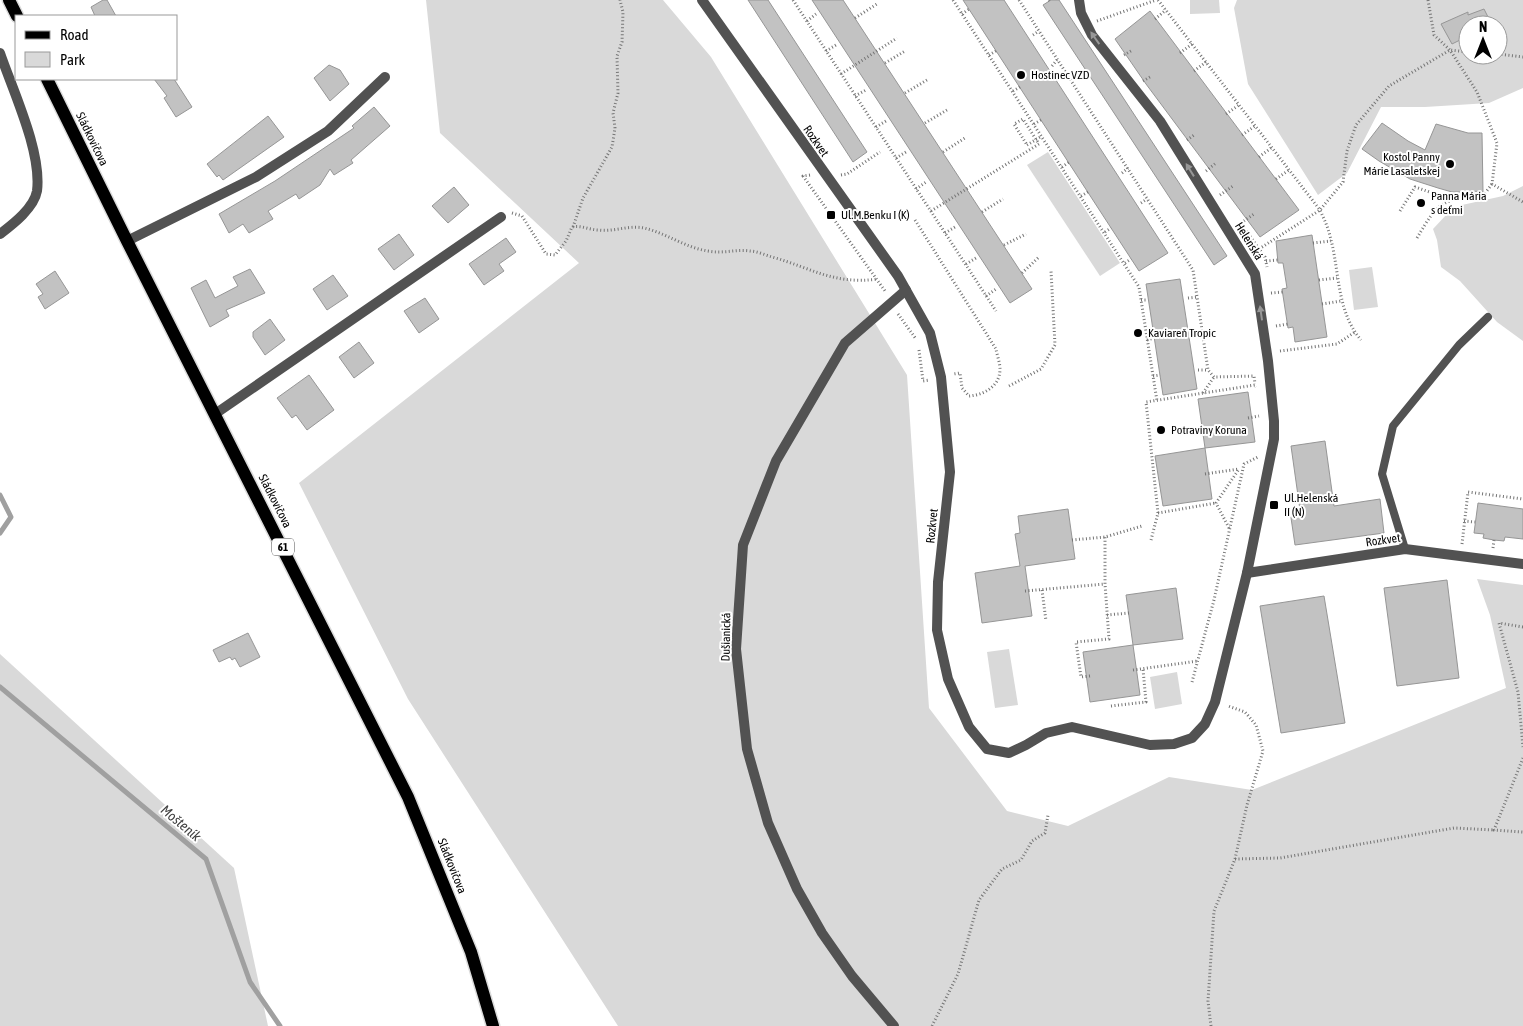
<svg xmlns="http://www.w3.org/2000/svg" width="1523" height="1026" font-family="'Asap Condensed',sans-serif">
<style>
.green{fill:#d9d9d9;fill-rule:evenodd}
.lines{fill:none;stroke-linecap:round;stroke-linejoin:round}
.stream{stroke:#a0a0a0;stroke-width:5}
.building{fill:#c2c2c2;stroke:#969696}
.primary-casing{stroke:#dbdbdb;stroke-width:15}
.path{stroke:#747474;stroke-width:3;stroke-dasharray:1 2.5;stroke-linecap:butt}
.lane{stroke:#525252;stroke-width:8}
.street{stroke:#525252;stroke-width:10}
.primary{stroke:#000;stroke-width:12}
.path-bridge{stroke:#747474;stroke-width:3;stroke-dasharray:1 2.5;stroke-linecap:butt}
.oneway{fill:#979797}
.poi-dot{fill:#000;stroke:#fff;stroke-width:2}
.labels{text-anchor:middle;stroke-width:4;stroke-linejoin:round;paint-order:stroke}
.shield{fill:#fff;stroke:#4c4c4c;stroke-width:1}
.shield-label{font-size:11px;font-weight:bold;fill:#000}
.poi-label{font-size:12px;fill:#000;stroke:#fff;text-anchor:start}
.street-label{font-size:12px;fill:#000;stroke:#fff}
.water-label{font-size:14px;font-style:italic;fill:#414141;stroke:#fff}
</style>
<rect width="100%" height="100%" fill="#fff"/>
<g class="green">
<path d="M426,0h237l48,57 196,318 22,333 78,103 61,15 101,-49 83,13 254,-102 -16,-73 -13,-36 46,6v441h-905l-210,-327 -109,-216 280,-220 -139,-130z"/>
<path d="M1190,0h29l1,13 -30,1z"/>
<path d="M1237,0h286v88l-34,15 -64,4h-44l-34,66 -29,22 -70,-111 -14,-76zM1468,25h30v30h-30z"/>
<path d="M1048,152l72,111 -20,13 -73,-111z"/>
<path d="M1523,186v155l-26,-19 -37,-41 -19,-14 -4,-27 -4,-11 15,-16 14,-8 41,-9z"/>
<path d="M1372,267l6,40 -24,3 -5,-40z"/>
<path d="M1009,649l9,56 -23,3 -8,-56z"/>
<path d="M0,654l234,214 34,158h-268z"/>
<path d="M1177,672l5,32 -27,5 -5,-32z"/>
</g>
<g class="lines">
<g class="stream">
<path d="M0,495l11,22 -11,16"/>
<path d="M0,687l206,172 44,123 30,44"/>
</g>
</g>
<g class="building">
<path d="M103,0h4l9,16h-21l-4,-9z"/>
<path d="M748,0h20l99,152 -14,10z"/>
<path d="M812,0h31l189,289 -22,14z"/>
<path d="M963,0h41l164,253 -29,18z"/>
<path d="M1051,0h8l168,256 -13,9 -171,-260z"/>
<path d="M1484,9l6,12 -2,1 1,3h-21v11l-16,8 -11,-20 27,-12v3z"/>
<path d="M1150,11l149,199 -39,27 -114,-153 -31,-45z"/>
<path d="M329,65l11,5 9,14 -19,17 -16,-23z"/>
<path d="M154,79h20l18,28 -16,10 -12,-19 3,-2z"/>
<path d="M374,107l16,19 -39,34 2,3 -19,12 -4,-6 -10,16 -21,14 -3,-5 -28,17 5,8 -24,14 -6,-9 -14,9 -10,-19 56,-33 79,-53 -2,-2z"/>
<path d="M268,116l16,21 -61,43 -4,-5 -2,2 -10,-13z"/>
<path d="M1382,123l26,18 17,9 11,-26 32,9h14l1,59h-31l-14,-4 -28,-9 -31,-18 -17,-12z"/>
<path d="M454,187l15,18 -21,18 -16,-17z"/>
<path d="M399,234l15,21 -20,15 -16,-21z"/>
<path d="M1312,235l15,102 -32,5 -2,-15 -5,1 -6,-39 5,-1 -4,-25h-5l-2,-22z"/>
<path d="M506,238l10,14 -17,12 5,7 -20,14 -15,-21z"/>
<path d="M250,269l15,24 -39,17 3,6 -19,11 -19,-39 15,-8 9,18 23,-12 -5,-9z"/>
<path d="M55,271l14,22 -24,16 -7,-12 5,-3 -7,-10z"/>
<path d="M333,275l15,21 -21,14 -14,-21z"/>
<path d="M1180,279l17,110 -34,6 -17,-111z"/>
<path d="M425,298l14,21 -20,14 -15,-22z"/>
<path d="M270,319l15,21 -20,15 -12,-18v-5z"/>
<path d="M359,342l15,21 -20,15 -15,-21z"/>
<path d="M309,375l25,35 -27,20 -11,-15 -4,3 -15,-20z"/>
<path d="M1248,392l7,50 -50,6 -7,-49z"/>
<path d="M1325,441l9,65 46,-7 4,34 -89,12 -5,-34 10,-1 -9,-64z"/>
<path d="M1205,448l7,51 -49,7 -8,-50z"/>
<path d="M1478,503l45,6v30l-18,-2 -1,4 -10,-1 -11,-2 1,-4 -10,-1z"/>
<path d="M1068,509l7,50 -50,7 7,50 -50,7 -7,-50 45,-7 -5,-32 5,-1 -2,-17z"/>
<path d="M1447,580l12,98 -62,8 -13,-98z"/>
<path d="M1176,588l7,51 -50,6 7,50 -50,7 -7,-50 50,-7 -7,-50z"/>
<path d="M1324,596l21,127 -64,10 -21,-127z"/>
<path d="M248,633l12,24 -20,10 -5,-9 -3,2 -2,-3 -11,5 -6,-12z"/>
</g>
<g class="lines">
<g class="primary-casing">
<g id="primary">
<path d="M9,0l8,16"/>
<path d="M47,79l80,162 281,556 63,155 22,74"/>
</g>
</g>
<g class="path">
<path d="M793,0l203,311"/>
<path d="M953,0l186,287 18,114"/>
<path d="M1019,0l174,270 15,100 6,7 40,-1 1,8"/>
<path d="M1049,0l1,1"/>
<path d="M1158,0l162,210c4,9 8,17 10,26 10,36 6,74 31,104"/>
<path d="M1428,0l6,35 16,15 27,42 20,51 -5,41 31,18"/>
<path d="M962,14l7,-5"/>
<path d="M855,18l22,-14"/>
<path d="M1155,19l11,-9"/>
<path d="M807,21l9,-7"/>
<path d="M1097,21l59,-21"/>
<path d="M1033,35l6,-4"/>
<path d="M826,51l10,-6"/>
<path d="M1180,53l12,-9"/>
<path d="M1498,54l25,3"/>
<path d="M989,55l7,-4"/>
<path d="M1124,55l7,-4"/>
<path d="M885,63l20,-12"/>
<path d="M1052,66l5,-6"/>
<path d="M1194,71l12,-9"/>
<path d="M841,74l56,-36"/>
<path d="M1143,81l7,-4"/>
<path d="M1013,91l7,-4"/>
<path d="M905,93l22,-13"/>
<path d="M855,96l11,-6"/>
<path d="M1226,114l13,-9"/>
<path d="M925,123l22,-13"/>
<path d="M1034,124l7,-4"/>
<path d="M876,127l10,-6"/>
<path d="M1242,135l13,-9"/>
<path d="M1187,140l7,-5"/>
<path d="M943,152l22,-14"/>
<path d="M1259,157l12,-9"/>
<path d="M896,158l10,-6"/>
<path d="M1062,167l7,-5"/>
<path d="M1206,171l10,-8"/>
<path d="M1122,173l6,-5"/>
<path d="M810,175l-7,1 82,115"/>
<path d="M841,175l6,-1 33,-22"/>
<path d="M1276,179l13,-9"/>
<path d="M916,189l10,-7"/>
<path d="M1220,195l13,-9"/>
<path d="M1081,196l7,-4"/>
<path d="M1141,203l6,-4"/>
<path d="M931,211l108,-67 -16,-25 -9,5 13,21"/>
<path d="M1400,211l15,-24 35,12"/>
<path d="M982,212l21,-13"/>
<path d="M512,213l10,3 24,38 9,1 11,-14 6,-14c10,-2 17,3 27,3 15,2 29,-5 45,-2 22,5 42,20 64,23 15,3 28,-2 42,0 7,0 15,4 22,6 40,11 61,28 106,22"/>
<path d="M915,220l81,129c1,6 4,14 4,20 0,18 -17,26 -31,27l-7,-8 -2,-15 -7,1"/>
<path d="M1241,223l13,-9"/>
<path d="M573,227l10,-29 29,-51 3,-19 -2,-15 5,-20 -1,-37 5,-14 1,-30 -3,-12"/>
<path d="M1244,228l21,29 2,10"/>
<path d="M1105,232l6,-4"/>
<path d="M945,233l10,-6"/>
<path d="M1417,238c22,-37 23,-38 66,-42l9,-12"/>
<path d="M1313,243l18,-2"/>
<path d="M1004,245l22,-11"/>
<path d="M1259,249l61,-39 23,-28 4,-31 9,-26 33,-39 61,-36 18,2"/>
<path d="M1266,261l12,-1"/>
<path d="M1125,263l6,-4"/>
<path d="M966,264l10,-6"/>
<path d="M1022,273l17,-16"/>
<path d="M1319,280l18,-2"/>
<path d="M1271,293l12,-1"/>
<path d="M986,296l10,-7"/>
<path d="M1188,298l10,-1"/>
<path d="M1141,300h7"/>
<path d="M1322,304l19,-3"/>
<path d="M898,314l18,25"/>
<path d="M1276,326l12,-2"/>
<path d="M1193,333l10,-1"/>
<path d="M1147,340l7,-2"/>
<path d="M919,350l4,31 7,-1"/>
<path d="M1280,351l57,-7 18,-12"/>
<path d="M1198,370h10"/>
<path d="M1153,376l7,-1"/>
<path d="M1009,386l32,-17 14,-24 -4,-74"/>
<path d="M1203,393l11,-16"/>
<path d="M1248,418l11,-2"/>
<path d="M1205,474l34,-5"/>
<path d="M1158,513l58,-10"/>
<path d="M1464,521l11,1"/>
<path d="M1229,528l-13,-25 23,-34"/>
<path d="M1072,540l33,-3 37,-11"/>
<path d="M1151,540l7,-27 -12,-111 109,-17 1,2"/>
<path d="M1462,544l6,-52 55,7"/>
<path d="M1493,548l1,-8"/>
<path d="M1042,590l4,31"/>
<path d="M1025,591l80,-7"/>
<path d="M1107,615l22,-2"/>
<path d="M1523,627l-24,-4 19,69 5,55"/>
<path d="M1133,670l65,-9"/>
<path d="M1090,676l-9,1 -5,-35 33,-3 -4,-55v-47"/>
<path d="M1192,682l22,-82 30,-136 14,-7"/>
<path d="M1111,706l35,-4 -3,-33"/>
<path d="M1523,758l-29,72 29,2"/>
<path d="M1235,859l45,-1 174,-30 40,2"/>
<path d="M932,1026l26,-52 21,-74 23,-31 19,-9 11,-19 13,-8 3,-18"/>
<path d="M1211,1026l-3,-25 6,-90 21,-52 12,-54 16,-54 -7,-26 -11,-13 -17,-6"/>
</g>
<path class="lane" d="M1405,549l-23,-75 11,-48 66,-81 29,-28"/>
<g class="street">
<path d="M702,0l196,276 32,57 11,44 9,95 -12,110 -1,48 11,49 21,48 18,22 22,4 17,-8 20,-12 26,-6 78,18 24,-1 18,-6 13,-14 10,-22 32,-129 27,-134v-18l-6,-60 -13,-87 -95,-153 -68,-86 -11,-22 -2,-13"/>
<path d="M0,53c13,38 42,99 37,138 -3,17 -24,33 -37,43"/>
<path d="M127,241l129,-64 72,-46 57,-54"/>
<path d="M215,414l286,-197"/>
<path d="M1247,573l158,-24 118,15"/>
<path d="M894,1026l-42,-50 -30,-43 -25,-44 -29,-66 -21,-74 -11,-100 7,-104 33,-84 69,-118 61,-53"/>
</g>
<use href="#primary" class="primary"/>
<path class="path-bridge" d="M1027,145l15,-9"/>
</g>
<defs><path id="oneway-solid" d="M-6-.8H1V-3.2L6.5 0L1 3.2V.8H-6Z" transform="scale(1.25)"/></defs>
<g class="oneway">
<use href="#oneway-solid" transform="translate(1095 38) rotate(-125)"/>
<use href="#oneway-solid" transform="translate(1190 170) rotate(-122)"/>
<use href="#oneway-solid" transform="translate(1261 313) rotate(-98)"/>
</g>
<g class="poi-dot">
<circle cx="1021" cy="75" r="5"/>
<circle cx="1450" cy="164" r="5"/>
<circle cx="1421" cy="203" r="5"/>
<rect x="826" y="210" width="10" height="10" rx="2.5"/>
<circle cx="1138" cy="333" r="5"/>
<circle cx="1161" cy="430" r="5"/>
<rect x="1269" y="500" width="10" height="10" rx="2.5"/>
</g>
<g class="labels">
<rect class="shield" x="272" y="538.5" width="22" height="17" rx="4"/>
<g class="shield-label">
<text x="283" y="551">61</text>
</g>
<g class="poi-label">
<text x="1031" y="79">Hostinec VZD</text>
<text x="1440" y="161" text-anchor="end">Kostol Panny<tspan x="1440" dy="14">Márie Lasaletskej</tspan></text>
<text x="1431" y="200">Panna Mária<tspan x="1431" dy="14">s deťmi</tspan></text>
<text x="841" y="219">Ul.M.Benku I (K)</text>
<text x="1148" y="337">Kaviareň Tropic</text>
<text x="1171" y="434">Potraviny Koruna</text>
<text x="1284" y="502">Ul.Helenská<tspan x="1284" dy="14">II (N)</tspan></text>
</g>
<g class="street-label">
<text transform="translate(92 139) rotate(64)" y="4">Sládkovičova</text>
<text transform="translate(816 141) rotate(55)" y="4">Rozkvet</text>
<text transform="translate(1249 241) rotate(58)" y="4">Helenská</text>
<text transform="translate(275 501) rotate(63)" y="4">Sládkovičova</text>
<text transform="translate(932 526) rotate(-84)" y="4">Rozkvet</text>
<text transform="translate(1383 540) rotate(-8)" y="4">Rozkvet</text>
<text transform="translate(726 637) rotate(-89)" y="4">Dušianická</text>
<text transform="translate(452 866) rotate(68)" y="4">Sládkovičova</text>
</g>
<g class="water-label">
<text transform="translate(181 823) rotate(40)" y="5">Mošteník</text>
</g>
</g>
<rect x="15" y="15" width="162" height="65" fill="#ffffff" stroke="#999999"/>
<rect x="25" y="31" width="25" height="8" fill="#000000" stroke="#999999"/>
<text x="60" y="40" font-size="15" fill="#000000">Road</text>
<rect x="25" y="52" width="25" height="15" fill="#d9d9d9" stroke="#999999"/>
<text x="60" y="65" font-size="15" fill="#000000">Park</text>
<g transform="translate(1483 40)"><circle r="24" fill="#ffffff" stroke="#999999"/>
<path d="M0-4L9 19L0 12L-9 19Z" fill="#000000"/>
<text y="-8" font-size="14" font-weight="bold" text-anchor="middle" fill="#000000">N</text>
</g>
</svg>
